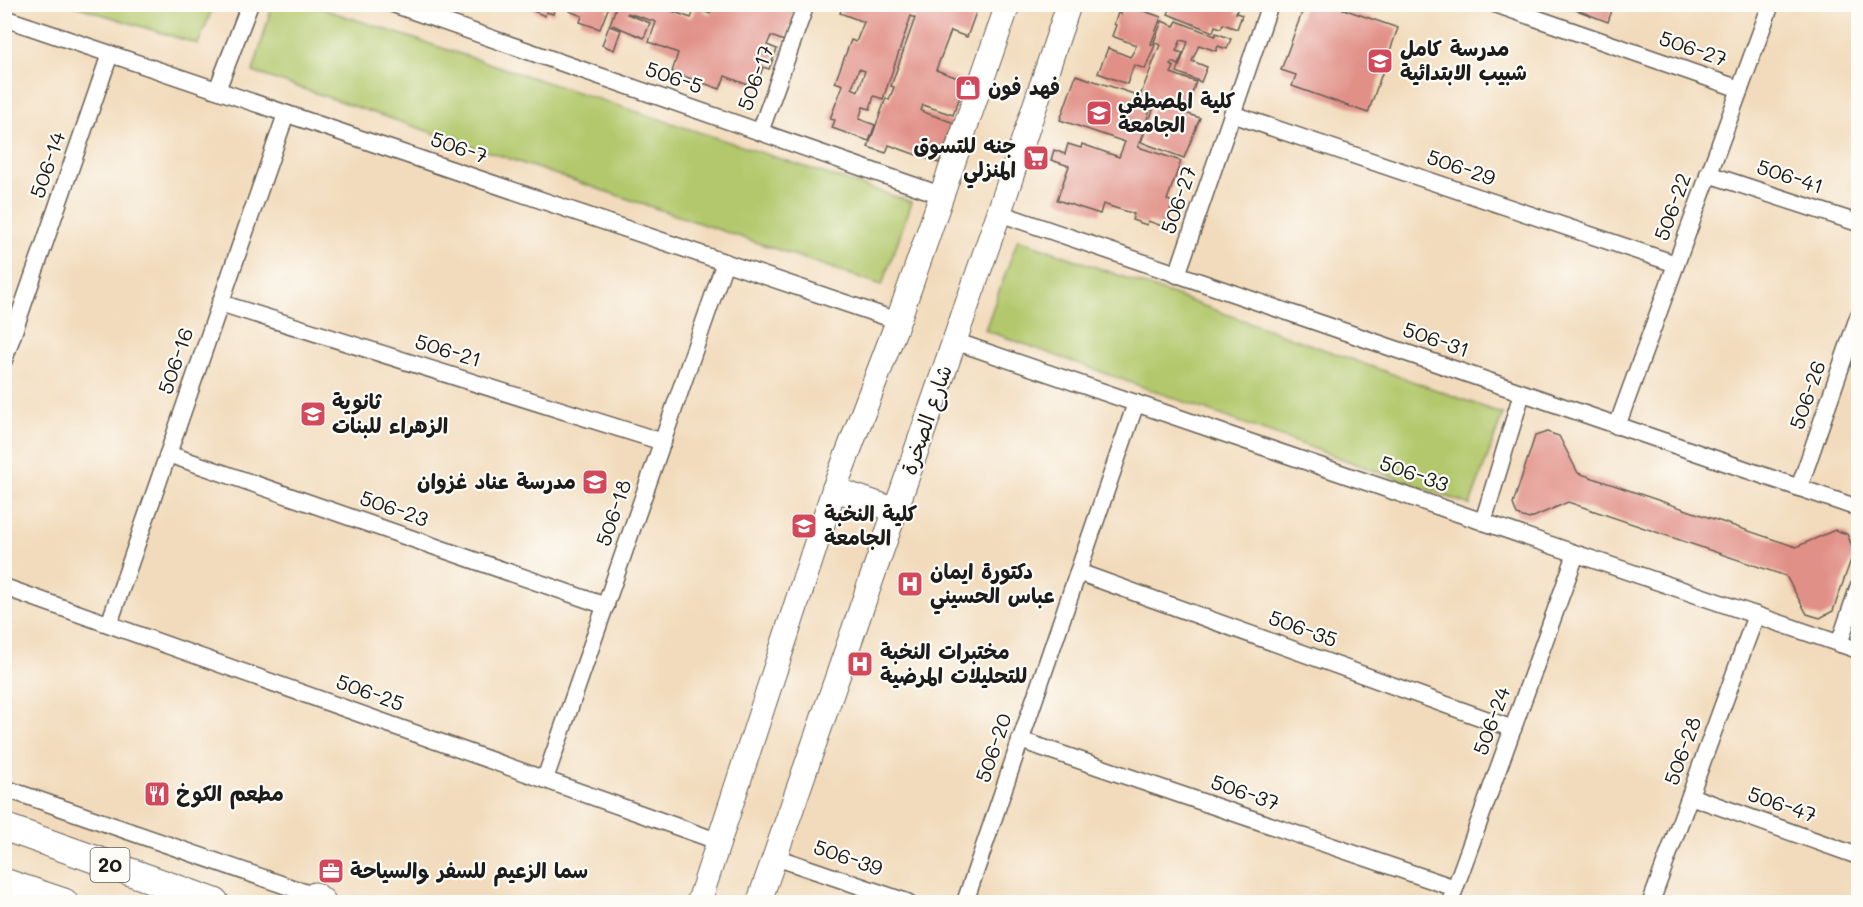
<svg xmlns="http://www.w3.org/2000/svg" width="1863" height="907" font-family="Mali,'Playpen Sans Arabic',sans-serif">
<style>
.green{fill:#b3c86c;stroke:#687244;stroke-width:1.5}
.building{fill:#e19087;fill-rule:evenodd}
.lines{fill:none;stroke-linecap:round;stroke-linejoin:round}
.street-casing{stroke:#675f54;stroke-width:19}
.secondary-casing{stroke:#675f54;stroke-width:26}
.primary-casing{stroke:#675f54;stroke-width:29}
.street{stroke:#fff;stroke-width:16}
.secondary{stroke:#fff;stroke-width:24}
.primary{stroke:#fff;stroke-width:27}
.labels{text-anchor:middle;stroke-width:4.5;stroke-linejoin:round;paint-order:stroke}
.shield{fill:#fdfcf7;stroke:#605f5e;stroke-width:1.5}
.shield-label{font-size:20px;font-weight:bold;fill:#1c1c1c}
.poi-label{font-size:21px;font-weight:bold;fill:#1c1c1c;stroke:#fdfcf7;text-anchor:start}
.street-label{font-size:21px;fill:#1c1c1c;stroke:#fdfcf7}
</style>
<rect width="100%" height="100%" fill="#fdfcf7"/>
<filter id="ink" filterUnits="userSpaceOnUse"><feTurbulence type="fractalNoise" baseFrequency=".0167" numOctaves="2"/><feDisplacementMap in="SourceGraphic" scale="12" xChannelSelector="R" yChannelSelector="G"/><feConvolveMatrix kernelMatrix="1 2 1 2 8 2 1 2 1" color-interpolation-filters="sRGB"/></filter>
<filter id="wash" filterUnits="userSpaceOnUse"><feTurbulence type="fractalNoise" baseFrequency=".008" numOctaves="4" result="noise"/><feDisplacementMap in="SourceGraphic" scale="24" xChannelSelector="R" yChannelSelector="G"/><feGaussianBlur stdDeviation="1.35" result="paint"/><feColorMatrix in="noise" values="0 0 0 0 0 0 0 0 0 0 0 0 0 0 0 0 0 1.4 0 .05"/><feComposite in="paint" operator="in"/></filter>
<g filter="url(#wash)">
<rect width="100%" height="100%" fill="#f2dbbc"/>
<g class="green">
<path d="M72,5h142l-16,39z"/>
<path d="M272,5h39l601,197 -30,83 -629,-213z"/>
<path d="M1018,239l485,175 -33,91 -485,-175z"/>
</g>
<g id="blocks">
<g class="building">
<path d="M527,4h29l-3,10 -7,-2 -1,4 -12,-5 2,-3z"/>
<path d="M571,4h39l-10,25 -20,-7 2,-6 -13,-5z"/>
<path d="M617,4h46l-2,3 30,11 4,-9 -11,-5h21l-2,7 7,3 4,-10h84l-14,37 -13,-5 -4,9 10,4 -8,20 -6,-2 -7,21 -31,-12 -5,13 -48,-17 6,-19 -29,-11 7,-20 -28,-9 -1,1 23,9 -6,15 -34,-14z"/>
<path d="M843,4h136l-12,33 -16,-6 -15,39 30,11 -13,34 -30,-10 -2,6 33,12 -15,40 -50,-18 -3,8 -18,-6 18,-49 3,2 5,-13 -3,-1 24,-68 -4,-2 -28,83 -9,-3 -4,13 -7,-2 -4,12 16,6 -6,16 -37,-13 3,-8 -5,-1 13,-34 -8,-3 16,-42 5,2 8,-20 -24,-9zM859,69l6,2 -7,20 -6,-3z"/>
<path d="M1124,4l37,13 -10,27 4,1 -10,24 -11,-4 -7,19 -29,-11 10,-25 22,9 4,-6 2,-6 -24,-9 4,-11 -2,-1 4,-11 3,1z"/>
<path d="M1172,4h67l-3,9 6,2 -5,14 -14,-5 -2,4 -6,-2 -2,6 -45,-18z"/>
<path d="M1305,4h39l-1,5 55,19 -30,85 -76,-27 4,-11 -15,-5z"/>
<path d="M1561,4h53l-6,18z"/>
<path d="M1162,21l12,5 3,-5 38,15 1,-3 15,6 -4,10 -9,-3 -2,5 -17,-6 -7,16 15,6 -6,15 -24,-10 11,-30 -7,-2 -5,11 7,2 -5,12 -6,-3 -2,3 4,2 -3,6 25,9 -11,31 15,5 -16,40 -43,-16 15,-40 -3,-2 -15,47 43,14 -14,39 6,2 -8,25 -17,-6 -1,4 -15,-5 2,-6 -31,-10 -3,10 -43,-14 12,-34 -18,-6 3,-10 11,4 3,-10 13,4 1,-4 37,13 6,-15 -65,-22 16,-45 64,21 20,-51 -6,-3z"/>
<path d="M609,26l12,4 -7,20 -12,-5z"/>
<path d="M1547,432l12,4 19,37 218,74 39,-17 12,4 7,17 -21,60 -13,7 -13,-4 -21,-38 -218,-74 -39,17 -12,-4 -4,-11 22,-68z"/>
</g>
</g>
</g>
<g filter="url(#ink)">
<use href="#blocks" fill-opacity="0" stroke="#675f54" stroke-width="1.5"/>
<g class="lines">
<g class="street-casing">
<g id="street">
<path d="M393,4l548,191"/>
<path d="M1495,4l245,85"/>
<path d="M4,18l894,303"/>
<path d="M217,90l33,-86"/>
<path d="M1232,114l444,150"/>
<path d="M760,132l46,-128"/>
<path d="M1708,174l150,49"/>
<path d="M999,213l859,295"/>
<path d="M1177,275l93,-271"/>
<path d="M220,303l443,139"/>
<path d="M954,341l904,309"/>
<path d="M4,360l106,-306"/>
<path d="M1617,426l154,-422"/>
<path d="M168,454l438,152"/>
<path d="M1799,488l59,-171"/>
<path d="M1483,522l39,-129"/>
<path d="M1078,572l435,157"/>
<path d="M4,587l716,255"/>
<path d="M109,624l177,-510"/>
<path d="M1839,644l19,-56"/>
<path d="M1020,740l435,148"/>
<path d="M545,779l180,-517"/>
<path d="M4,788l320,111"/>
<path d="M1690,796l168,60"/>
<path d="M775,857l132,45"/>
<path d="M965,902l171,-499"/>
<path d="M1450,902l126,-348"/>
<path d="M1651,902l105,-287"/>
</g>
</g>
<g class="secondary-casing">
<g id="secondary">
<path d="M834,489l61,21"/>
<path d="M699,902l135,-413 64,-168 110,-317"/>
<path d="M759,902l240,-689 70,-209"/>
</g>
</g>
<g class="primary-casing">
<g id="primary">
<path d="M4,827l211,75"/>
<path d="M4,882l60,20"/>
<path d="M315,896l7,6"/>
</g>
</g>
<use href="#street" class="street"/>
<use href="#secondary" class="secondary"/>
<use href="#primary" class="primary"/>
</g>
</g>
<defs>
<g id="school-square" transform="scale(1.35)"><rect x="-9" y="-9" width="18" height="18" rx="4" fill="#d1495b" stroke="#fdfcf7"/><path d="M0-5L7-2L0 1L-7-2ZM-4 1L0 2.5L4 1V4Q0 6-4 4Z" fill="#fff"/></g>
<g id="shop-square" transform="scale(1.35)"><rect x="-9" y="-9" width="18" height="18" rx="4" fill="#d1495b" stroke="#fdfcf7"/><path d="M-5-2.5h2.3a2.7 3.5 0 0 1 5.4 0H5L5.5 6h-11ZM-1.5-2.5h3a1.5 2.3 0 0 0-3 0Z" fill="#fff"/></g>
<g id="university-square" transform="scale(1.35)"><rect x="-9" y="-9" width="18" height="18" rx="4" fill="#d1495b" stroke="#fdfcf7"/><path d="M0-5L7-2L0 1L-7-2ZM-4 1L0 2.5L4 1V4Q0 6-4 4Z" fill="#fff"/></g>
<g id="supermarket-square" transform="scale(1.35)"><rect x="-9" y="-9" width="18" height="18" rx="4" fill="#d1495b" stroke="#fdfcf7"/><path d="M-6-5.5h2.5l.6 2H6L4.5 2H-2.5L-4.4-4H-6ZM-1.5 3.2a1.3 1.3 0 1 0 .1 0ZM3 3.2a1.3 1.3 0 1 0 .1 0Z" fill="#fff"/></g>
<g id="hospital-square" transform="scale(1.35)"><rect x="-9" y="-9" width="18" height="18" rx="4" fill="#d1495b" stroke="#fdfcf7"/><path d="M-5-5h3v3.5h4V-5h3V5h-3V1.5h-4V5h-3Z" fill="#fff"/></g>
<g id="restaurant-square" transform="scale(1.35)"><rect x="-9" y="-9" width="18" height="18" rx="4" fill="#d1495b" stroke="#fdfcf7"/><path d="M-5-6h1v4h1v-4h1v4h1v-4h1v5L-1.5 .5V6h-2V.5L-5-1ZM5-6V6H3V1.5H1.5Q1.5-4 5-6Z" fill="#fff"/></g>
<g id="office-square" transform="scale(1.35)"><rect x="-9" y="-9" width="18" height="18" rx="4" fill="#d1495b" stroke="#fdfcf7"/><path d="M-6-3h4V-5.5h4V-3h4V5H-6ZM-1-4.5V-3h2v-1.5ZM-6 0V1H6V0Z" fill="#fff"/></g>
</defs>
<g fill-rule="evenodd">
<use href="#school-square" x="1380" y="61"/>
<use href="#shop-square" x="968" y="88"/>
<use href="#university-square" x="1099" y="113"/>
<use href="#supermarket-square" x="1036" y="158"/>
<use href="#school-square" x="313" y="414"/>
<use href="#school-square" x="595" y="482"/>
<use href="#school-square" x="804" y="526"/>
<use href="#hospital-square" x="910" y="584"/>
<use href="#hospital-square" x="860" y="664"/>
<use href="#restaurant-square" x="157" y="794"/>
<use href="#office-square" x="331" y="871"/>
</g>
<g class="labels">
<rect class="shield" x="90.5" y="848" width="39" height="34" rx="4.5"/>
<g class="shield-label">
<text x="110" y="872">20</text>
</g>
<g class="poi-label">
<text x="1400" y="56">مدرسة كامل<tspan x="1400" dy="24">شبيب الابتدائية</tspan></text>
<text x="988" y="95">فهد فون</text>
<text x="1118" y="108">كلية المصطفى<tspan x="1118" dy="24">الجامعة</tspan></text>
<text x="1016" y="153" text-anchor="end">جنه للتسوق<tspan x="1016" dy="24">المنزلي</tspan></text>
<text x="332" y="409">ثانوية<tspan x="332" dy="24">الزهراء للبنات</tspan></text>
<text x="576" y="489" text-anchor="end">مدرسة عناد غزوان</text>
<text x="824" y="521">كلية النخبة<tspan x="824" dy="24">الجامعة</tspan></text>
<text x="930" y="579">دكتورة ايمان<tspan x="930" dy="24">عباس الحسيني</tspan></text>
<text x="880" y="659">مختبرات النخبة<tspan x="880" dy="24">للتحليلات المرضية</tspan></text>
<text x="176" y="801">مطعم الكوخ</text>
<text x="350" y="878">سما الزعيم للسفر والسياحة</text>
</g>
<g class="street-label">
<text transform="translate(1693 49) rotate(19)" y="7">506-27</text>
<text transform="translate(674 78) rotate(19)" y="7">506-5</text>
<text transform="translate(756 78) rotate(-70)" y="7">506-17</text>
<text transform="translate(459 148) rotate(19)" y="7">506-7</text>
<text transform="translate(48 165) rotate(-71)" y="7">506-14</text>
<text transform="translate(1461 168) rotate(19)" y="7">506-29</text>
<text transform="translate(1790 177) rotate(18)" y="7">506-41</text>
<text transform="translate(1179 200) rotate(-71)" y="7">506-27</text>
<text transform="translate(1673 207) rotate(-70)" y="7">506-22</text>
<text transform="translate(1436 340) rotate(19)" y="7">506-31</text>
<text transform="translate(448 351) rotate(17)" y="7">506-21</text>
<text transform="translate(176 361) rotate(-71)" y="7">506-16</text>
<text transform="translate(1808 395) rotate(-71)" y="7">506-26</text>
<text transform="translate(927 420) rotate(-71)" y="7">شارع الصخرة</text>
<text transform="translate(1414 474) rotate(19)" y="7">506-33</text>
<text transform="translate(394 509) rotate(19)" y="7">506-23</text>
<text transform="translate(614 513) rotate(-71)" y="7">506-18</text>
<text transform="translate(1303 629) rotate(20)" y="7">506-35</text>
<text transform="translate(370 693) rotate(20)" y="7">506-25</text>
<text transform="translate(1492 721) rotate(-70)" y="7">506-24</text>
<text transform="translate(994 748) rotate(-71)" y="7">506-20</text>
<text transform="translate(1683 751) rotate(-70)" y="7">506-28</text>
<text transform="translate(1245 793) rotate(19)" y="7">506-37</text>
<text transform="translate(1782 805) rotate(19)" y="7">506-47</text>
<text transform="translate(848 858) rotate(19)" y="7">506-39</text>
</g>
</g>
<rect width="1863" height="907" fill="none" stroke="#fdfcf7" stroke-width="24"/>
</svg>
